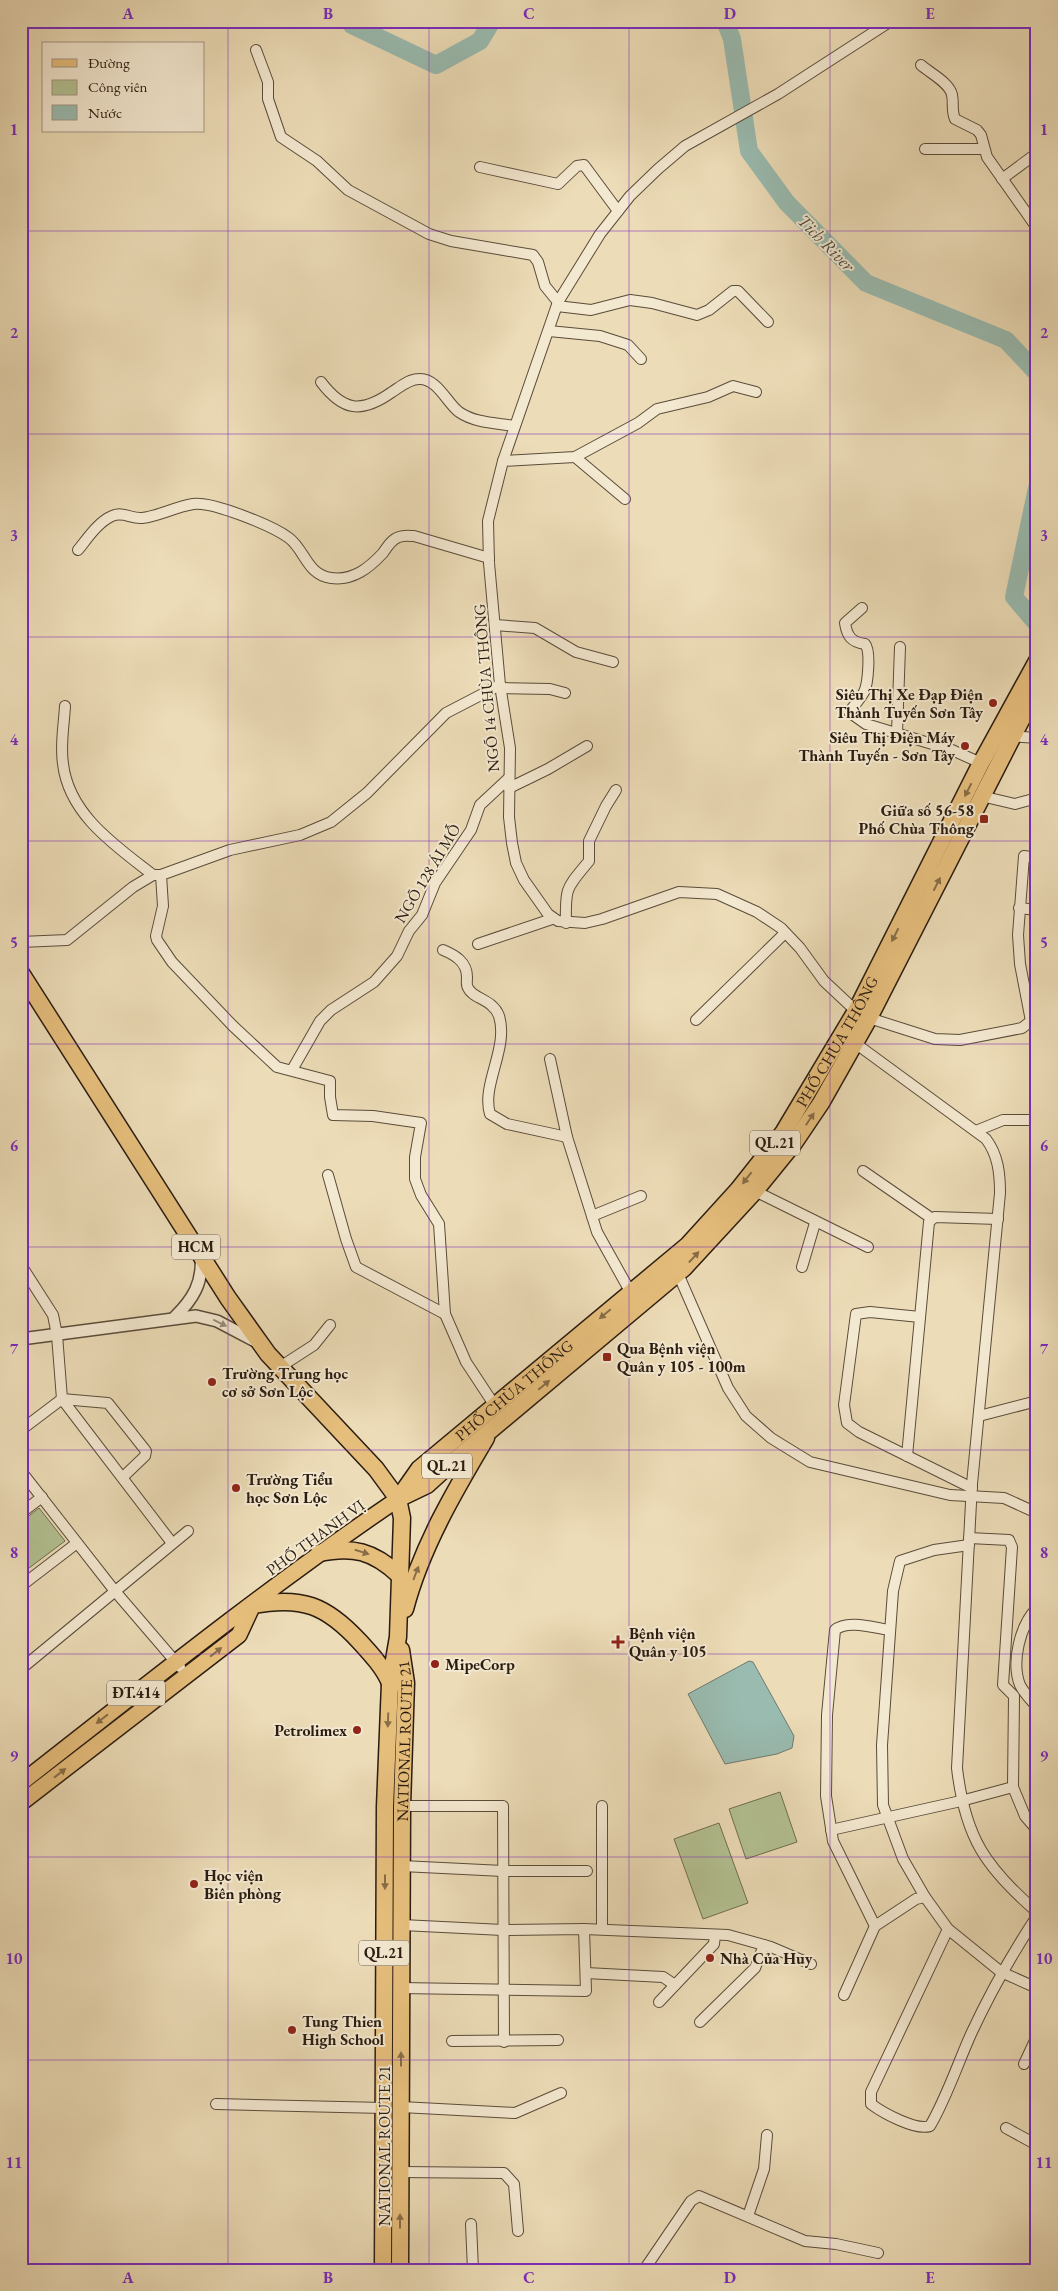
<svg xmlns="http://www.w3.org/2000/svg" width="1058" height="2291" font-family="'EB Garamond',serif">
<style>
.green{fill:#b3c192;stroke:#6e6e51}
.water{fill:#99bbb0;stroke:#6d7b70}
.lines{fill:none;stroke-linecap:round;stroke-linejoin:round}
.river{stroke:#99bbb0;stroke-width:18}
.minor-casing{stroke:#5a4c3a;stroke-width:12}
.tertiary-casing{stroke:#5a4c3a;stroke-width:14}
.primary-casing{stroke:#2a1c10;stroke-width:18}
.trunk-casing{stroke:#2a1c10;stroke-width:19}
.minor{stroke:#f3e8d0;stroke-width:10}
.tertiary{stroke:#f3e8d0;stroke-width:11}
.primary{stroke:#e6be7c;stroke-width:15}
.trunk{stroke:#e6be7c;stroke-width:16}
.oneway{fill:#886d46}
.oneway2{fill:#998c7a}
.grid{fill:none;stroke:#7b2cbf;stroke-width:1;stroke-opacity:0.55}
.poi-dot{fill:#8f2418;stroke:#f3e8d0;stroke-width:2}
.labels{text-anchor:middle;stroke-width:4;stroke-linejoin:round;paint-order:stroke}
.shield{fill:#f3e8d0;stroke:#66594a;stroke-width:1}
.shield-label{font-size:15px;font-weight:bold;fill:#2a1c10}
.street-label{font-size:16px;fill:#2a1c10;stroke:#f3e8d0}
.poi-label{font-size:16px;font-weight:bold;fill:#2a1c10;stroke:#f3e8d0;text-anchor:start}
.water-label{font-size:18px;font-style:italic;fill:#4b4c40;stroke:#f3e8d0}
.neatline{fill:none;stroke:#7b2cbf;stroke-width:2}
.grid-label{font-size:16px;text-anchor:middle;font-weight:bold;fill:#7b2cbf}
</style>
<rect width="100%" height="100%" fill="#ecdcb7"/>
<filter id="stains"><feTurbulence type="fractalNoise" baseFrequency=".004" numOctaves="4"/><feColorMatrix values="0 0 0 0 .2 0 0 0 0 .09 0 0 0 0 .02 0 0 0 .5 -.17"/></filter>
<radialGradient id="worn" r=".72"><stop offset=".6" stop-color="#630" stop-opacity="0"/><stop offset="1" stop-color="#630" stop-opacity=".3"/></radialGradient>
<g class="green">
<path d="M39,1508l26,33 -44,33v-52z"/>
<path d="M780,1792l17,50 -51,17 -17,-50z"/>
<path d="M719,1823l29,80 -45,16 -29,-80z"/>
</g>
<path class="water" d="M749,1661l4,1 41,74 -2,12 -15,6 -52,10 -37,-70z"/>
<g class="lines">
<g class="river">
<path d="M351,21l1,4 84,40 44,-24 12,-20"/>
<path d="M725,21l7,18 17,112 38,52 79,80 140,57 31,33"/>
<path d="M1037,488l-23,109 23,27"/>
</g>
<g class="minor-casing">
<g id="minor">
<path d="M891,21l-113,73 -93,52 -27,23 -28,27 -30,38 -42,68 -55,159 -15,60 1,42 11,122 10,63 -1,69 3,26 4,20 8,17 24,34 10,7 27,2 17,-4 77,-27 38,2 40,18 24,16 19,20 24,33 32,30 13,7 66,21 25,1 62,-12 9,-7 6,-1"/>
<path d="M256,50l12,32v17l13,38 36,24 31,29 81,44 22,7 82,14 5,7 7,24 13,16"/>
<path d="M921,65c9,8 29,18 31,30 2,9 -1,15 3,24l22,11 4,5 6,22 50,71"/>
<path d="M925,149h59"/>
<path d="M480,167l78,17 19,-18 7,-1 34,46"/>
<path d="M1002,179l35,-26"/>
<path d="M557,306l34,4 39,-10 22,3 45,12 12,-5 24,-19h5l30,31"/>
<path d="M549,331l51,5 28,9 13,14"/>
<path d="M321,382c22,29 40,32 71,10 8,-5 17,-13 27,-13 18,-1 28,24 40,33 16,11 37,11 55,14"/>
<path d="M575,457l50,42"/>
<path d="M503,461l72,-4 63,-34 19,-14 51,-12 25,-11 23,6"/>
<path d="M78,550c9,-11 20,-28 34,-34 11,-5 19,3 30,2 17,-2 33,-11 51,-14 19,-3 80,22 96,34 16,12 18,37 42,40 22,3 38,-10 52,-25 4,-6 9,-14 16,-16 5,-2 11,-1 15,-1l75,22"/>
<path d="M862,608l-17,15c2,13 6,19 20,21 6,7 3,40 -1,48 -4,7 -10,14 -15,20l17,12 86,26 29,13"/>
<path d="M495,625l40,3 41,24 37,10"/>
<path d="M501,688l49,1 15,4"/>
<path d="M65,706c-1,19 -5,39 -2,58 6,51 53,82 90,111"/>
<path d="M897,733l3,-86"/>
<path d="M1010,736l27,2"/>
<path d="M509,788l39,-19 39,-23"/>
<path d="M981,796l34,8 22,-6"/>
<path d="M161,875l2,31 -7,30 1,4 15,22 61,64 44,41 53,14v16l3,18 40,1 48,7 -6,34v22l6,16 18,29 6,90 21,48 29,44"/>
<path d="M1019,908l18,2"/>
<path d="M566,923c-1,-37 1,-35 23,-62v-20l17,-35 10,-16"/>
<path d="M21,942l46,-2 66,-53 20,-12h8l69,-25 70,-15 31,-13 36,-29 79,-80 54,-28"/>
<path d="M478,944l74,-25"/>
<path d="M443,950c12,5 24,12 24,27 0,4 -1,8 1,11 5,11 25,11 31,28 10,32 -18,69 -9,98l17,10 60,13"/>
<path d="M696,1020l89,-87"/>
<path d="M1031,1021l-11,-57 -2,-29 6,-79 13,2"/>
<path d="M855,1043l131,96c12,16 14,34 14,54l-28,291 -15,284c8,69 28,99 80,144"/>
<path d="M550,1059l17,78 30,95 34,61"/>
<path d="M292,1070l28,-49 11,-11 43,-28 23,-26 12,-25 13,-16 13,-32 36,-53 9,-25 29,-27"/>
<path d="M976,1131l27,-11h34"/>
<path d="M863,1171l68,47"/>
<path d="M328,1175l18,64 10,28 89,47"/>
<path d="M755,1191l113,56"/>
<path d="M592,1216l49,-20"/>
<path d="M21,1265l32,50 4,20 5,64 110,144"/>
<path d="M802,1267l13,-44"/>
<path d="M676,1269l52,119 18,28 25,22 39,24 140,33 54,3 33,15"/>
<path d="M920,1317l-50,-5 -14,2 -12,91 3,18 12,9 113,56"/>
<path d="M280,1367l34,-22 16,-20"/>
<path d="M979,1416l58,-15"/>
<path d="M21,1430l41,-31 46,4 38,48 -1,5 -22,21"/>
<path d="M907,1456l22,-234 6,-5 63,2"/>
<path d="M21,1471l93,119 66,77"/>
<path d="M21,1513l21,-16"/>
<path d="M969,1538l40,2 3,7 -9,138 11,11 -1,91 12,29 12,14"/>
<path d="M21,1586l56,-43"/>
<path d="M1037,1608c-17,17 -26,54 -17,77 4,8 11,15 17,22"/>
<path d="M21,1669l167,-138"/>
<path d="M402,1806h101l1,236"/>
<path d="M602,1806v123"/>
<path d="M831,1830l130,-29 52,-14"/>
<path d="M402,1866l101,5h84"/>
<path d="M925,1897l-22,-38 -20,-54 -1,-60 11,-154 7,-30 34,-11 35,-5"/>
<path d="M402,1925l101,5 81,-1 144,6 43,12 40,17"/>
<path d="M875,1926l-42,-85 -7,-45 1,-81 8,-85c12,-11 40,-2 55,0"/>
<path d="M948,1929l-77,163v12c12,9 45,27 59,22 16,-27 28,-63 41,-92 19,-41 41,-80 66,-118"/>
<path d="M586,1973l77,4 12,8"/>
<path d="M400,1988l186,3 -2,-62"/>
<path d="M844,1995l31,-69 41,-27 9,-2 23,32 53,43 36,16"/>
<path d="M659,2002l55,-58 1,-9"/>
<path d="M700,2022l55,-54 9,-23"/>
<path d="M452,2041l106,-1"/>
<path d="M1024,2064l13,-28"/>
<path d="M216,2104l168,4"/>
<path d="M401,2107l114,6 46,-20"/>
<path d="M1006,2128l31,17"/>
<path d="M400,2172l104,1 10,11 4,47"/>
<path d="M748,2216l16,-47 3,-34"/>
<path d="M471,2224l2,46"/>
<path d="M644,2270l47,-69 8,-5 106,45 31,3 42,9"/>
</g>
</g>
<g class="tertiary-casing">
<g id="tertiary">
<path d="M175,1317c18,-18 28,-34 26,-60"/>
<path d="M21,1339l175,-23 21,5 42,22"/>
</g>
</g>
<g class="primary-casing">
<g id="primary">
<path d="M21,1783c124,-97 247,-196 377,-284"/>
<path d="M21,1803l218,-168 13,-28"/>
</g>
</g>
<g class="trunk-casing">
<g id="trunk">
<path d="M21,973l207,325 40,56 108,115 22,30 4,19 -4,119 -8,46 -5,124 -2,463"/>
<path d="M400,1498l27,-13 22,-20 235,-197 71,-77 39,-48 27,-40 48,-85 168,-329"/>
<path id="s1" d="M398,1499l21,-30 269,-224 50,-55 45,-57 73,-122 125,-248 56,-102"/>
<path d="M319,1553c34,-7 54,-2 80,22"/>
<path d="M253,1605c49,-9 73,0 107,37 11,12 24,26 30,41h6"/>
<path d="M405,1609c16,-61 49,-117 81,-171"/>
<path id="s2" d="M400,2270l2,-464 4,-123 -5,-33"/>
</g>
</g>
<use href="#minor" class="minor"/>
<use href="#tertiary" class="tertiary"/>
<use href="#primary" class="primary"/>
<use href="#trunk" class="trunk"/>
</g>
<defs><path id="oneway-solid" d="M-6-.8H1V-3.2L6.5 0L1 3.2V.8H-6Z" transform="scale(1.25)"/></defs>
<g class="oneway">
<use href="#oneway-solid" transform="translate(968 790) rotate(117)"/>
<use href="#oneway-solid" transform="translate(937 884) rotate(-63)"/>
<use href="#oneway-solid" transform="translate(895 935) rotate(117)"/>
<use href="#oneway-solid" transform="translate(810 1119) rotate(-56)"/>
<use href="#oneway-solid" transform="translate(747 1178) rotate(128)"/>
<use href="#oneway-solid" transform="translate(694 1257) rotate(-47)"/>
<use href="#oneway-solid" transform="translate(605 1314) rotate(140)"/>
<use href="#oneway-solid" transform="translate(544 1385) rotate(-40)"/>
<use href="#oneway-solid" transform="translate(362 1552) rotate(17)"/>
<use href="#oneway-solid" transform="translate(416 1573) rotate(-69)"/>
<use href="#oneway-solid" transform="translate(216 1652) rotate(-38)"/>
<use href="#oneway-solid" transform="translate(102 1719) rotate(142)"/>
<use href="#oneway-solid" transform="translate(388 1720) rotate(92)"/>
<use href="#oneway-solid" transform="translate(60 1773) rotate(-38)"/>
<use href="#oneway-solid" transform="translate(385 1882) rotate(90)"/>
<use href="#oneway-solid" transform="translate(401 2059) rotate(-90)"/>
<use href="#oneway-solid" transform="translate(400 2221) rotate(-90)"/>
</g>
<use class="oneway2" href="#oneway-solid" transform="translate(220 1323) rotate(26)"/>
<path class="grid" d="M228,21v2249M429,21v2249M629,21v2249M830,21v2249M21,231h1016M21,434h1016M21,637h1016M21,841h1016M21,1044h1016M21,1247h1016M21,1450h1016M21,1654h1016M21,1857h1016M21,2060h1016"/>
<g class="poi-dot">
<circle cx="993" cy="703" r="5"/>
<circle cx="965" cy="746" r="5"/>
<rect x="979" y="814" width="10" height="10" rx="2.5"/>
<rect x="602" y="1352" width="10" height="10" rx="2.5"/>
<circle cx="212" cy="1382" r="5"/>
<circle cx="236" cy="1488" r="5"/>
<path d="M615.5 1634.5h5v5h5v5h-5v5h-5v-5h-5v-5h5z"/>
<circle cx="435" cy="1664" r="5"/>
<circle cx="357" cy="1730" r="5"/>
<circle cx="194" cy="1884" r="5"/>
<circle cx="710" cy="1958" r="5"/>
<circle cx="292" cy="2030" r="5"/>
</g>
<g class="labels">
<g class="shield">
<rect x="750" y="1130.5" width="50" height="25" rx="4"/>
<rect x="172" y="1234.5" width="48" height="25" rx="4"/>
<rect x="422" y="1453.5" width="50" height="25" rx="4"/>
<rect x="107" y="1680.5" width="58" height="25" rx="4"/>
<rect x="359" y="1940.5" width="50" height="25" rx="4"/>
</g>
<g class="shield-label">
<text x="775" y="1148">QL.21</text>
<text x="196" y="1252">HCM</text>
<text x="447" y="1471">QL.21</text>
<text x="136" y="1698">ĐT.414</text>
<text x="384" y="1958">QL.21</text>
</g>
<g class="street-label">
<text transform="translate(486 688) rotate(-95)" y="6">NGÕ 14 CHÙA THÔNG</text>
<text transform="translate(427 873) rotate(-59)" y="6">NGÕ 128 ÁI MỖ</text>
<text dy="6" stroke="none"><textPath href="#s1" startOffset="640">PHỐ CHÙA THÔNG</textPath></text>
<text dy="6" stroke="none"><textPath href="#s1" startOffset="160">PHỐ CHÙA THÔNG</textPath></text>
<text transform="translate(315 1537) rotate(-36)" y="6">PHỐ THANH VỊ</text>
<text dy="6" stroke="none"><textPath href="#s2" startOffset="529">NATIONAL ROUTE 21</textPath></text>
<text transform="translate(384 2146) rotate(-90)" y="6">NATIONAL ROUTE 21</text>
</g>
<g class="poi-label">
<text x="983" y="700" text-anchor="end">Siêu Thị Xe Đạp Điện<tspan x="983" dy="18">Thành Tuyến Sơn Tây</tspan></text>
<text x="955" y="743" text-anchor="end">Siêu Thị Điện Máy<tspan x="955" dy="18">Thành Tuyến - Sơn Tây</tspan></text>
<text x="974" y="816" text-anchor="end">Giữa số 56-58<tspan x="974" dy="18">Phố Chùa Thông</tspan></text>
<text x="617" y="1354">Qua Bệnh viện<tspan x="617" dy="18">Quân y 105 - 100m</tspan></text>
<text x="222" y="1379">Trường Trung học<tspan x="222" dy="18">cơ sở Sơn Lộc</tspan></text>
<text x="246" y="1485">Trường Tiểu<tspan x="246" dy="18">học Sơn Lộc</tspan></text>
<text x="629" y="1639">Bệnh viện<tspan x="629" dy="18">Quân y 105</tspan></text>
<text x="445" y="1670">MipeCorp</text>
<text x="347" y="1736" text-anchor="end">Petrolimex</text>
<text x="204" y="1881">Học viện<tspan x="204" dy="18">Biên phòng</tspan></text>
<text x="720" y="1964">Nhà Của Huy</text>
<text x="302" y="2027">Tung Thien<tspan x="302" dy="18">High School</tspan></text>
</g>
<g class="water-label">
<text transform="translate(826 243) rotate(45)" y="6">Tich River</text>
</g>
</g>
<rect width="1058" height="2291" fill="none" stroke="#ecdcb7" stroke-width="55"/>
<rect x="42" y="42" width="162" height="90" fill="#f3e8d0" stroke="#a39683"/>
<rect x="52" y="59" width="25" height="8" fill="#e6be7c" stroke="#a39683"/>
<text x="88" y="68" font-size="15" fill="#2a1c10">Đường</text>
<rect x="52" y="80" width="25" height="15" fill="#b3c192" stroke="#a39683"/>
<text x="88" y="92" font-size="15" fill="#2a1c10">Công viên</text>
<rect x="52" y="105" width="25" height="15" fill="#99bbb0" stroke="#a39683"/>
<text x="88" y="118" font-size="15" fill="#2a1c10">Nước</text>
<rect x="28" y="28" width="1002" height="2236" class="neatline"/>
<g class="grid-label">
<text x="128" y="19">A</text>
<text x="328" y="19">B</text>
<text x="529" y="19">C</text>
<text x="730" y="19">D</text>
<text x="930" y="19">E</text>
<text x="14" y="135">1</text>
<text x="1044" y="135">1</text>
<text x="14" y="338">2</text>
<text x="1044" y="338">2</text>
<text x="14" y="541">3</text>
<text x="1044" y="541">3</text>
<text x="14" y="745">4</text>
<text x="1044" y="745">4</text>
<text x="14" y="948">5</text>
<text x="1044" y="948">5</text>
<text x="14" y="1151">6</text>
<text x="1044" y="1151">6</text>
<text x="14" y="1354">7</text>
<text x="1044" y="1354">7</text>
<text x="14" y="1558">8</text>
<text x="1044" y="1558">8</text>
<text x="14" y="1761">9</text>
<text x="1044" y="1761">9</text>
<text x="14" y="1964">10</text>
<text x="1044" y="1964">10</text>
<text x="14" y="2168">11</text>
<text x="1044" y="2168">11</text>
<text x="128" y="2283">A</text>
<text x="328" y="2283">B</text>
<text x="529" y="2283">C</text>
<text x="730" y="2283">D</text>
<text x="930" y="2283">E</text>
</g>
<rect width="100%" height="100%" filter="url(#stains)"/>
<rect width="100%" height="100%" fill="url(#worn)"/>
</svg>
